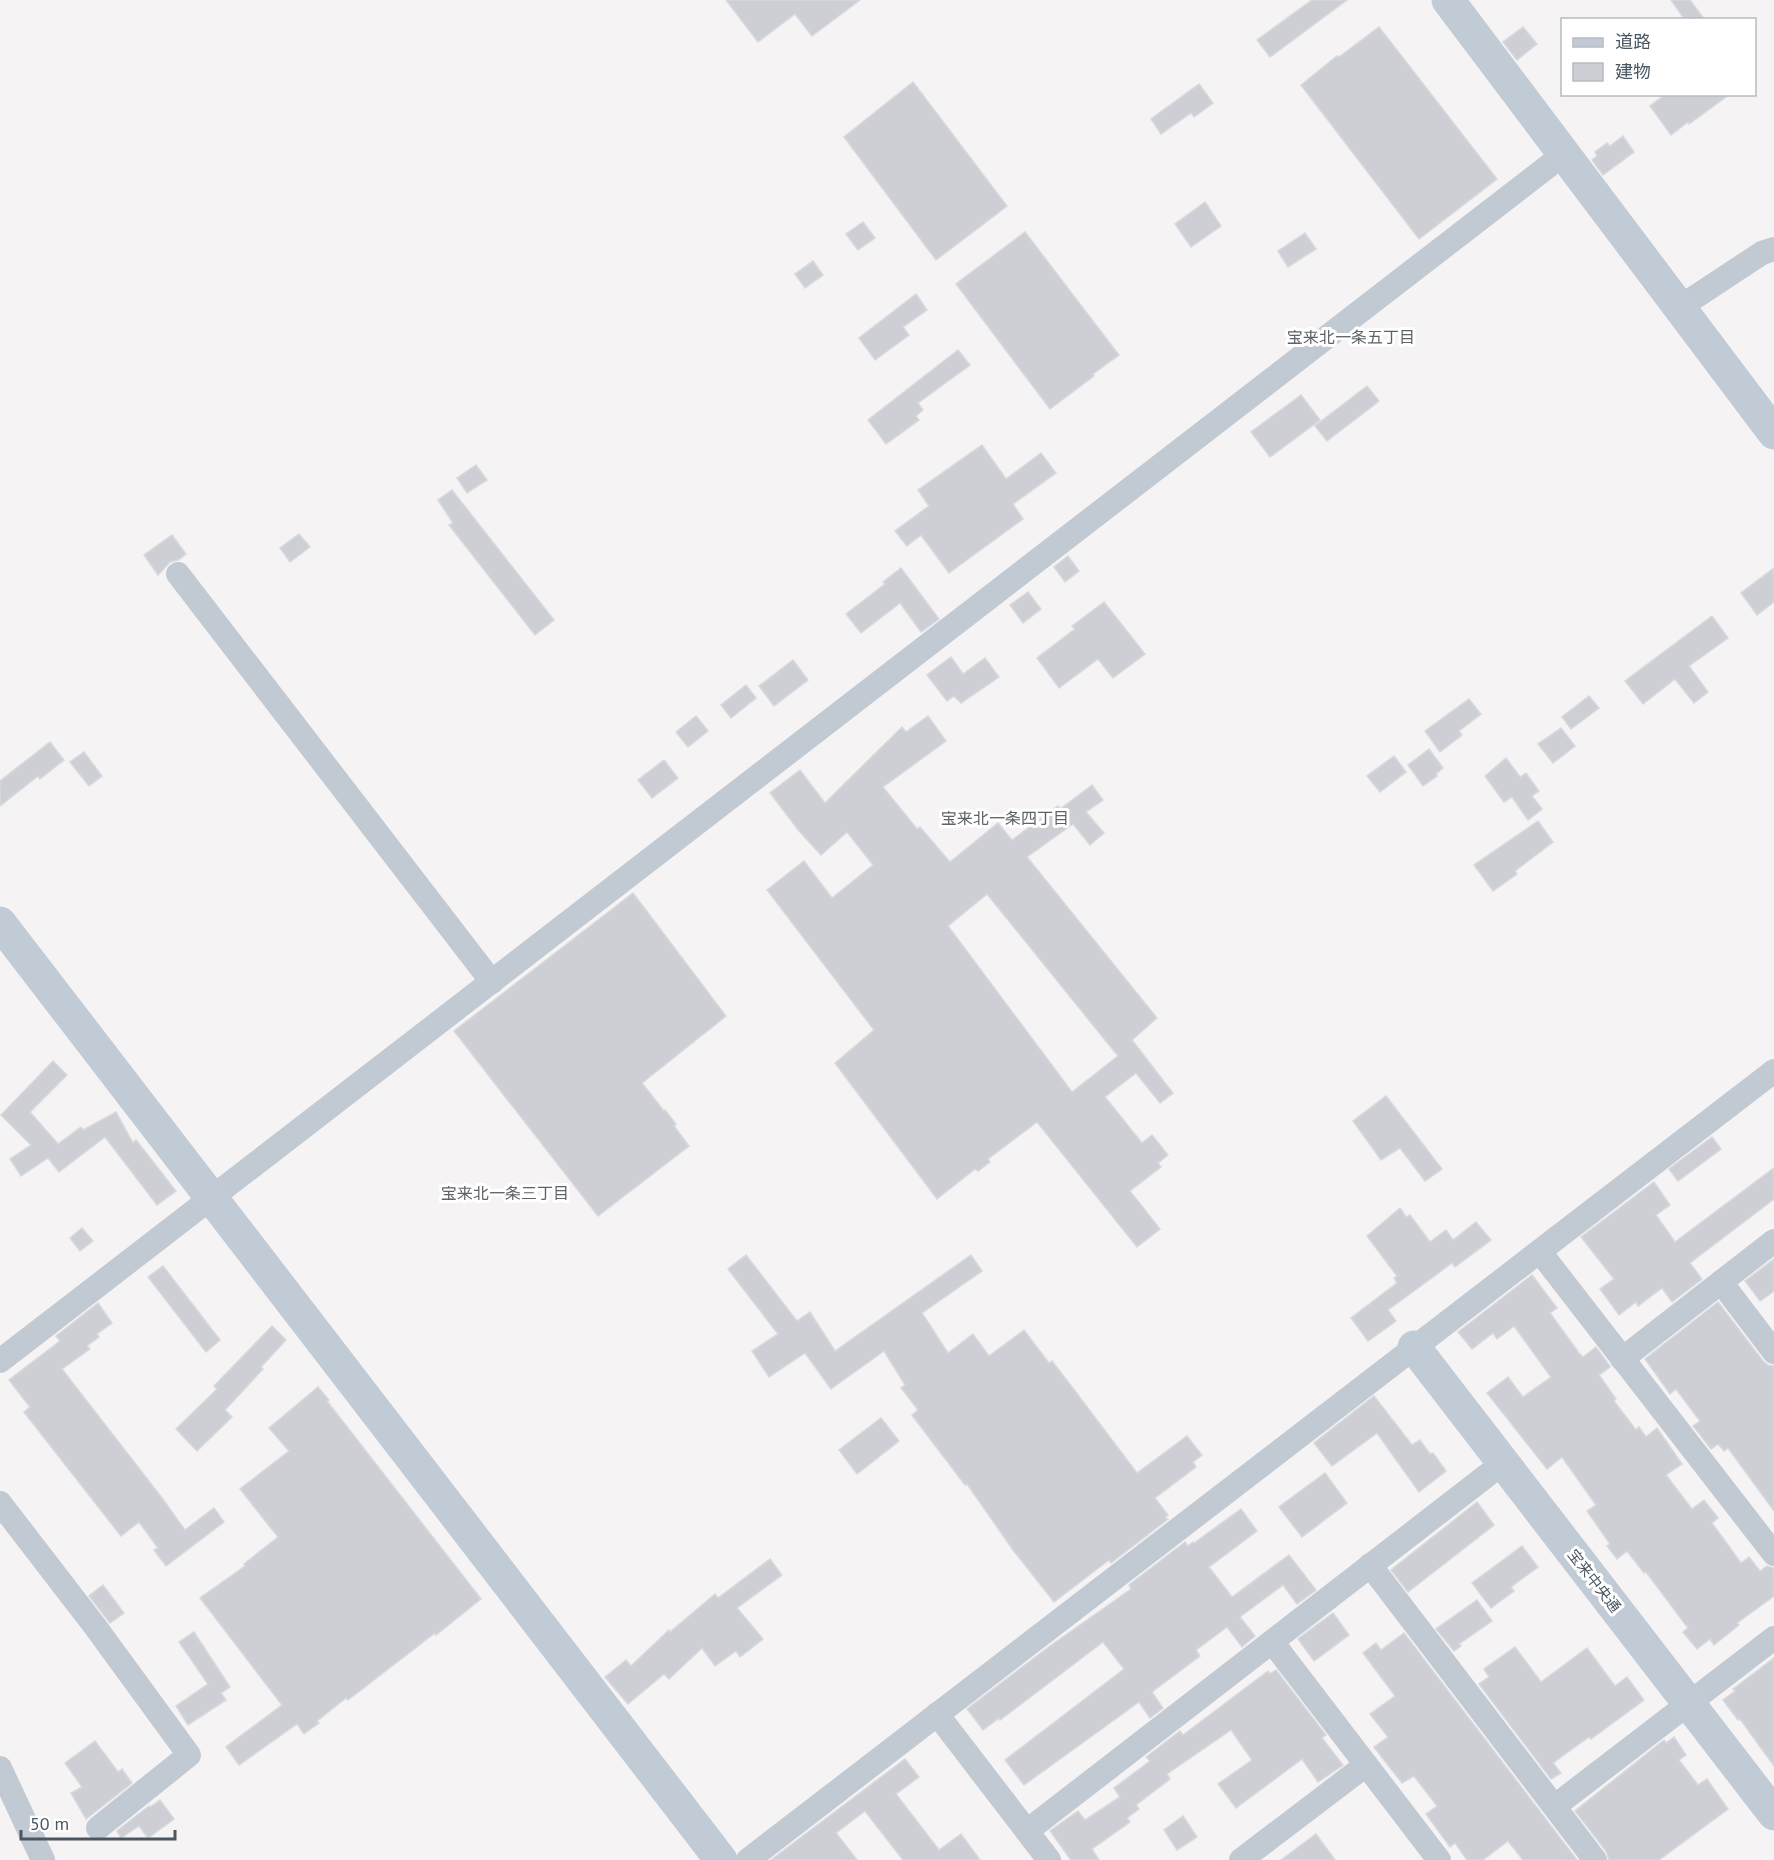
<svg xmlns="http://www.w3.org/2000/svg" width="1774" height="1860" font-family="'PT Sans','Noto Sans JP',sans-serif">
<style>
.building{fill:#cdcfd5;stroke:#d7d9de;stroke-width:1.5;fill-rule:evenodd}
.lines{fill:none;stroke-linecap:round;stroke-linejoin:round}
.street{stroke:#c1cad2;stroke-width:24}
.secondary{stroke:#c1cbd6;stroke-width:33}
.labels{text-anchor:middle;stroke-width:6;stroke-linejoin:round;paint-order:stroke}
.street-label{font-size:15px;fill:#4a5661;stroke:#fff}
.neighbourhood-label{font-size:16px;fill:#5f6368;stroke:#fff}
</style>
<rect width="100%" height="100%" fill="#f5f3f3"/>
<g class="building">
<path d="M726,0h134l-48,36 -17,-22 -37,28z"/>
<path d="M1312,0h35l-77,57 -13,-17z"/>
<path d="M1671,0h19l15,20h-20z"/>
<path d="M1379,27l118,152 -78,60 -118,-154 36,-29 2,1z"/>
<path d="M1523,27l14,17 -20,16 -14,-18z"/>
<path d="M913,82l94,124 -71,54 -92,-123z"/>
<path d="M1199,84l14,19 -19,14 -3,-4 -30,21 -10,-15z"/>
<path d="M1666,94h64l-41,30 -1,-2 -17,13 -21,-29z"/>
<path d="M1623,136l11,16 -31,23 -11,-15 5,-4 -2,-4 12,-9 3,3z"/>
<path d="M1205,202l16,24 -30,21 -16,-23z"/>
<path d="M863,222l12,16 -17,12 -12,-16z"/>
<path d="M1025,232l94,123 -26,19 1,2 -44,33 -94,-125z"/>
<path d="M1305,233l11,16 -28,18 -10,-16z"/>
<path d="M813,261l10,14 -18,13 -10,-14z"/>
<path d="M916,294l11,16 -24,17 6,8 -34,25 -16,-22z"/>
<path d="M958,350l12,15 -52,38 5,7 -7,6 3,4 -33,24 -18,-24z"/>
<path d="M1367,386l12,15 -52,40 -12,-15z"/>
<path d="M1301,395l19,25 -50,37 -19,-25z"/>
<path d="M982,445l24,34 35,-26 15,20 -43,31 10,15 -74,54 -28,-38 -14,11 -12,-15 34,-25 -11,-16z"/>
<path d="M476,465l11,15 -20,13 -10,-15z"/>
<path d="M452,490l102,130 -19,15 -86,-110 4,-2 -15,-23z"/>
<path d="M299,534l11,13 -20,15 -10,-14z"/>
<path d="M172,535l14,19 -8,6 -8,2 -12,13 -14,-20z"/>
<path d="M1068,556l11,15 -14,11 -11,-15z"/>
<path d="M901,568l38,51 -18,13 -21,-29 -39,30 -15,-19 39,-30 -2,-2z"/>
<path d="M1774,568v34l-17,13 -16,-22z"/>
<path d="M1028,592l13,17 -18,14 -13,-18z"/>
<path d="M1104,602l41,52 -32,24 -15,-19 -39,29 -22,-30 38,-29 -3,-3z"/>
<path d="M1712,616l16,22 -39,28 19,26 -14,11 -19,-24 -32,25 -18,-23z"/>
<path d="M951,657l12,17 22,-16 14,19 -38,26 -7,-7 -7,5 -20,-26z"/>
<path d="M793,660l15,20 -34,26 -15,-20z"/>
<path d="M746,685l10,13 -25,20 -10,-13z"/>
<path d="M1589,696l10,12 -28,21 -9,-12z"/>
<path d="M1469,699l12,15 -22,17 3,4 -22,17 -15,-21z"/>
<path d="M696,716l12,15 -20,16 -12,-15z"/>
<path d="M928,716l18,25 -63,46 34,42 3,-2 30,35 48,-39 14,17 46,-34 2,3 32,-24 11,15 -17,12 18,21 -14,12 -17,-21 -46,33 130,161 -25,22 41,53 -13,10 -24,-30 -31,24 37,46 10,-8 16,20 -10,8 3,4 -31,24 30,38 -23,18 -100,-125 -49,37 2,3 -12,9 -3,-2 -38,30 -102,-136 39,-33 -107,-140 37,-29 28,37 41,-33 -26,-33 -26,23 -22,-24 -29,-38 30,-23 25,33 77,-76 4,5zM987,894l131,162 -46,36 -124,-166z"/>
<path d="M1561,728l14,18 -22,17 -15,-19z"/>
<path d="M50,742l14,18 -24,19 -2,-3 -38,30v-25z"/>
<path d="M1429,749l14,19 -7,6 1,2 -14,10 -15,-21z"/>
<path d="M84,752l18,24 -13,10 -19,-24z"/>
<path d="M1394,756l12,16 -26,20 -13,-16z"/>
<path d="M1506,758l14,19 6,-4 13,18 -7,5 10,13 -14,11 -16,-23 -8,5 -19,-26z"/>
<path d="M664,760l14,18 -26,20 -14,-18z"/>
<path d="M1538,821l15,21 -38,29 2,3 -24,17 -19,-26z"/>
<path d="M633,893l93,123 -84,67 22,28 1,-1 11,14 -2,2 15,20 -91,70 -144,-185z"/>
<path d="M53,1061l14,14 -37,37 28,32 23,-17 2,3 33,-18 17,31 3,-3 40,51 -19,14 -52,-68 -46,35 -11,-14 -27,18 -11,-17 21,-14 -30,-30z"/>
<path d="M1386,1096l56,73 -17,12 -25,-33 -19,12 -28,-39z"/>
<path d="M1712,1137l9,12 -43,32 -9,-12z"/>
<path d="M1774,1168v31l-84,64 12,16 -30,23 -10,-14 -24,18 -2,-4 -17,13 -19,-26 14,-10 -33,-42 73,-55 16,23 -14,10 19,27z"/>
<path d="M1400,1208l6,9 4,-2 20,27 16,-12 7,10 23,-18 15,18 -36,27 -3,-4 -64,47 8,11 -28,20 -17,-23 46,-35 -3,-5 3,-2 -30,-40z"/>
<path d="M82,1228l11,13 -13,10 -10,-13z"/>
<path d="M746,1255l51,66 13,-9 25,39 136,-96 11,16 -60,42 26,40 25,-19 16,22 35,-26 25,33 3,-2 17,22 68,90 50,-37 15,19 -9,7 3,5 -41,31 13,17 -3,2 3,2 -57,44 -2,-3 -55,42 -41,-52 -46,-66 -2,1 -53,-70 6,-5 -17,-22 4,-3 -21,-34 -53,38 -26,-36 -36,24 -17,-26 26,-17 -50,-65z"/>
<path d="M1774,1259v32l-14,10 -15,-20z"/>
<path d="M163,1266l57,74 -14,12 -58,-75z"/>
<path d="M1532,1275l25,33 -7,5 29,40 4,4 13,-10 13,18 1,2 -11,8 17,24 -2,2 22,29 3,-3 7,10 11,-9 25,36 -16,11 26,34 12,-9 14,18 -6,5 29,40 8,-6 11,14 7,-5 7,2v28l-37,27 2,2 -25,20 -4,-6 -13,10 -14,-17 5,-4 -42,-56 -2,1 -17,-22 -10,8 -10,-13 3,-2 -23,-33 9,-6 -34,-48 -15,12 -60,-76 21,-16 15,20 28,-20 -37,-51 -17,13 -4,-6 -21,16 -14,-17z"/>
<path d="M1718,1302l45,59 5,4 6,1v145l-46,-63 -4,3 -6,-7 -7,5 -18,-23 7,-5 -24,-32 -6,5 -25,-35z"/>
<path d="M98,1303l14,20 -15,11 2,3 -12,9 3,3 -28,20 100,129 23,32 29,-22 10,14 -58,44 -12,-16 4,-2 -19,-26 -18,14 -97,-124 6,-5 -21,-27 51,-39 -4,-5z"/>
<path d="M272,1326l14,14 -25,27 2,2 -38,41 7,7 -35,34 -21,-22 41,-40 -3,-3z"/>
<path d="M318,1387l11,13 -2,1 154,198 -45,36 -1,-2 -87,67 -2,-2 -29,23 2,2 -15,11 -7,-10 -58,41 -13,-18 56,-42 -82,-107 45,-32 -1,-2 34,-27 -38,-48 49,-38 -20,-23z"/>
<path d="M1374,1396l38,49 8,-5 10,14 3,-1 13,18 -27,21 -42,-59 -45,33 -18,-23z"/>
<path d="M881,1418l18,23 -42,33 -18,-24z"/>
<path d="M1325,1473l22,30 -45,34 -23,-30z"/>
<path d="M1477,1502l17,23 -86,67 -17,-22z"/>
<path d="M1241,1509l16,22 -48,36 23,30 57,-42 27,35 -19,14 -14,-19 -43,32 15,19 -13,11 -15,-20 -31,23 4,6 -48,36 11,16 -13,10 -11,-16 -115,83 -19,-25 119,-91 -21,-27 -103,78 -1,-2 -16,12 -16,-21 83,-63 81,-57 -2,-4 56,-43 3,4 5,-4 1,1z"/>
<path d="M1522,1546l16,21 -27,20 3,4 -23,17 -19,-25z"/>
<path d="M770,1559l12,16 -45,33 26,31 -23,18 -4,-6 -21,15 -13,-18 -33,31 -5,-5 -36,30 -23,-27 21,-17 5,6 38,-36 1,2 45,-38 3,4z"/>
<path d="M103,1585l21,28 -14,10 -21,-27z"/>
<path d="M1477,1600l15,21 -33,23 2,2 -7,5 -18,-22z"/>
<path d="M1333,1613l16,22 -35,26 -16,-22z"/>
<path d="M194,1632l36,55 -9,6 5,7 -38,25 -12,-19 32,-22 -29,-42z"/>
<path d="M1404,1633l173,227h-54l-15,-19 -25,19h-16l-12,-17 -5,4 -24,-33 11,-8 -23,-30 -12,7 -15,-19 -13,-17 14,-10 -18,-23 25,-18 -32,-43 13,-10 5,7z"/>
<path d="M1515,1647l26,35 46,-34 28,38 12,-9 17,23 -53,39 -2,-2 -36,26 8,10 -10,6 -72,-95 10,-7 -5,-8z"/>
<path d="M1774,1658v108l-34,-47 -2,1 -15,-20 12,-9 -2,-2z"/>
<path d="M1276,1670l50,65 -4,3 21,27 -25,17 -16,-23 -66,49 -18,-24 34,-24 -21,-30 -64,44 3,5 -34,26 3,4 -12,9 3,4 -38,27 7,11h-28l-21,-29 28,-20 7,9 35,-23 -6,-9 36,-27 -4,-4 34,-26 3,4 85,-64 2,3z"/>
<path d="M1674,1737l12,18 -7,5 19,25 9,-6 21,30 -69,51h-50l-3,-9 -31,-40 89,-71 2,3z"/>
<path d="M95,1741l23,31 4,-3 10,14 -46,36 -15,-26 11,-6 -17,-24z"/>
<path d="M905,1759l14,18 -23,17 43,56 22,-16 19,26h-77l-38,-49 -29,22 21,27h-86z"/>
<path d="M160,1800l14,19 -26,19 -9,-12 -18,12 -4,-7 32,-25 1,1z"/>
<path d="M1183,1816l14,21 -20,13 -13,-20z"/>
<path d="M1316,1834l19,26h-54z"/>
</g>
<g class="lines">
<g class="street">
<path d="M1680,307l82,-54 12,-4"/>
<path d="M178,574l314,408"/>
<path d="M1540,1252l234,302"/>
<path d="M1721,1282l53,70"/>
<path d="M1622,1359l152,-118"/>
<path d="M0,1361l1564,-1207"/>
<path d="M0,1503l94,122 95,130 -91,73"/>
<path d="M1370,1565l225,295"/>
<path d="M1273,1643l166,217"/>
<path d="M937,1714l112,146"/>
<path d="M0,1768l43,92"/>
<path d="M1555,1806l219,-168"/>
<path d="M1027,1831l476,-368"/>
<path d="M748,1860l1026,-789"/>
<path d="M1241,1860l125,-95"/>
</g>
<g class="secondary">
<path d="M1448,0l326,433"/>
<path d="M0,923l721,937"/>
<path d="M1414,1347l360,467"/>
</g>
</g>
<g class="labels">
<g class="street-label">
<text transform="translate(1594 1581) rotate(52)" y="5">宝来中央通</text>
</g>
<g class="neighbourhood-label">
<text x="1351" y="343">宝来北一条五丁目</text>
<text x="1005" y="824">宝来北一条四丁目</text>
<text x="505" y="1199">宝来北一条三丁目</text>
</g>
</g>
<rect x="1561" y="18" width="195" height="78" fill="#ffffff" stroke="#b7bbc0" stroke-width="1.5"/>
<rect x="1573" y="38" width="30" height="9" fill="#c1cbd6" stroke="#b7bbc0" stroke-width="1.5"/>
<text x="1615" y="48" font-size="18" fill="#4a5661">道路</text>
<rect x="1573" y="63" width="30" height="18" fill="#cdcfd5" stroke="#b7bbc0" stroke-width="1.5"/>
<text x="1615" y="78" font-size="18" fill="#4a5661">建物</text>
<path d="M21 1830v9h154v-9" fill="none" stroke="#4a5661" stroke-width="3"/>
<text x="30" y="1830" font-size="18" fill="#4a5661" stroke="#ffffff" stroke-width="4.5" paint-order="stroke">50 m</text>
</svg>
